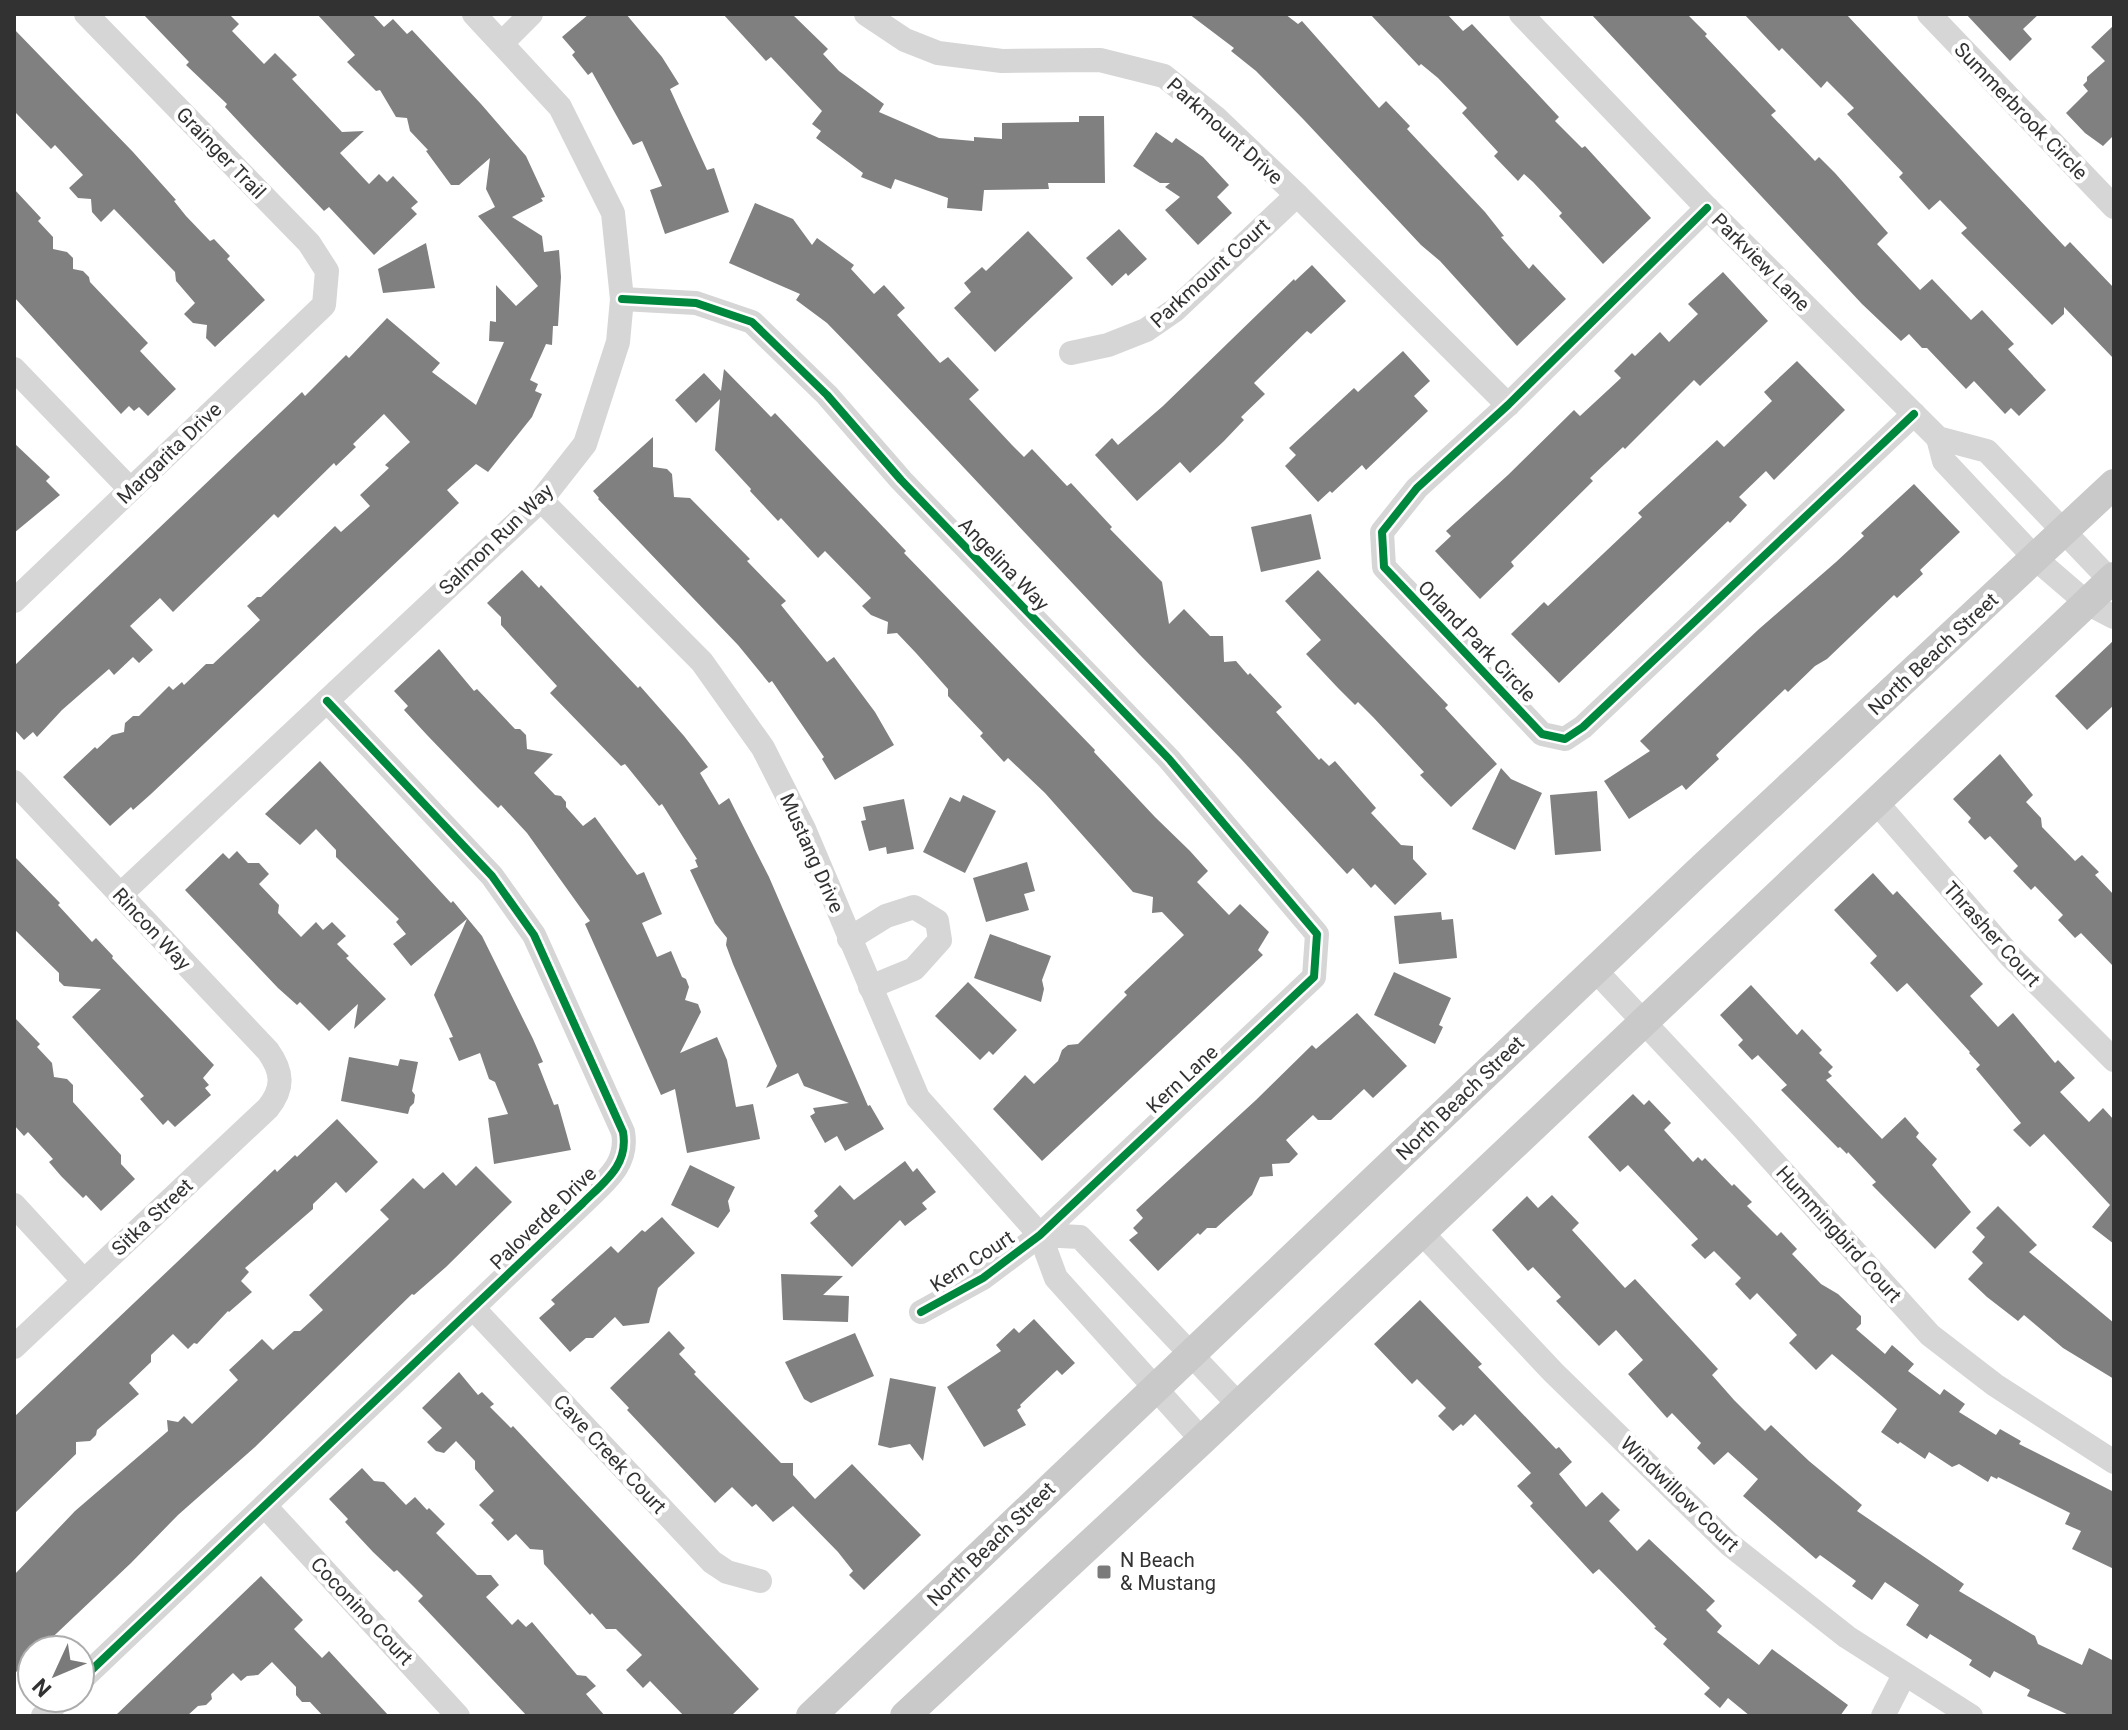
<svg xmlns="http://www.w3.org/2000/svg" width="2128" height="1730" font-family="Roboto,sans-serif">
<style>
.building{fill:#808080}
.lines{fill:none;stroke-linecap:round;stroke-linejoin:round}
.minor{stroke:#d6d6d6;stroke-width:24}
.major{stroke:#c9c9c9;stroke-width:30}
.cycleway-casing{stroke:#fff;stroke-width:13}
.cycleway{stroke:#00873e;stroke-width:8}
.poi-dot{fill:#7a7a7a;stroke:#fff;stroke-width:3}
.labels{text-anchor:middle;stroke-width:8;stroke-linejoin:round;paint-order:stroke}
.street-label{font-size:20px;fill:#323232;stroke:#fff}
.poi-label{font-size:20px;fill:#323232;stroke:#fff;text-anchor:start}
</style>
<rect width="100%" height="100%" fill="#fff"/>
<g class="building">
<path d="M143,14h86l10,10 -7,7 32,33 11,-11 22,22 -5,4 50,53 22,-1 -24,22 29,31 10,-10 8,8 6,-6 25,26 -7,6 6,6 -43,41 -45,-48 -5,4 -71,-74 -28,-30 2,-3 -41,-39 3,-3z"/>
<path d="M317,14h55l12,13 9,-8 14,15 5,-4 69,74 45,52 19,41 -4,1 2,3 -31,16 30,19 2,16 15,-2 2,27 -3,49h-5l-1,19 -6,-1 -16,36 8,4 -3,7 7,3 -10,23 -44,55 -12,-8 -29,26 12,13 -308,291 -18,16 -2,-3 -21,19 -47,-49 32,-30 2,2 15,-14 12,-3 1,-9 8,-7h6l30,-30 4,4 9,-8 2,3 22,-21h7l47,-44 -13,-14 10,-9h4l74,-71 6,6 29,-26 -10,-11 29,-27 -4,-3 25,-23 -26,-28 -31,30 3,3 -20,19 -2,-3 -56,55 -4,-4 -101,98 -13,-14 -30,28 23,24 -14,13 -6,-6 -19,18 -5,-6 -47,41 -25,27 -4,-5 -9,8 -10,-11v-63l288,-274 3,4 41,-41 3,3 38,-40 53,45 -8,9 44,33 28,-63 -15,-1 1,-20 6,1v-37l20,21 22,-20 -60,-70 17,-9 -9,-18 4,-31 -31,27h-8l-25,-34 2,-1 -18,-19 -3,-13 -11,-1 -16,-27 -4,1 -29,-29 8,-7z"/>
<path d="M589,14h37l36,43 17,27 -9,5 37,81 7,-2 15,44 -64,22 -15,-44 12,-4 -20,-45 -9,4 -41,-73 -4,3 -16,-20 3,-3 -13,-15z"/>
<path d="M723,14h69l36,35 -5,5 16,17 45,33 -5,8 60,26 35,3v-4l28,2v-16l77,-1v-6h25l1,67h-57l1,6 -65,1 -2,21 -35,-3 1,-10 -53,-19 -4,10 -30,-12 2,-4 -47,-35 5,-7 -9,-7 10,-13 -51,-54 -5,4z"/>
<path d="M1189,14h96l13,10 4,-3 77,87 7,-7 24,25 -3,3 78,83 19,24 -3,1 28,32 4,-5 33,35 -49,47 -77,-85 -19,-16 -117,-125 -48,-49 -25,-20 3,-3z"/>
<path d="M1370,14h77l16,17 9,-7 87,93 -4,4 27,27 3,-2 66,72 -48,46 -44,-48 3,-3 -29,-31 -9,-8 -6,7 -24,-25 4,-4 -36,-39 5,-5 -29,-30 -17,-14 -2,2z"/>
<path d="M1591,14h96l20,20 -2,2 71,75 -5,4 44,46 4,-4 16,16 53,60 -11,11 43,46 12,-11 39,41 11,-10 32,34 -6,5 38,41 -27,26 -8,-8 -6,6 -31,-33 -8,8 -39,-41h-5l-13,-14 -8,7 -39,-37z"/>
<path d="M1744,14h102l219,233 5,-5 44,46v71l-50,-52v7l-12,11 -91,-92 6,-5 -27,-28 -11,10 -30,-33 4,-4 -56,-59 7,-6 -27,-27 -6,7 -39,-40 -3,3z"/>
<path d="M1966,14h73l-16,15 9,10 -22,22z"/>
<path d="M2114,25v110l-11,11 -18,-13 -19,-20 22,-22 -5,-6 4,-4v-4l18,-16 -14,-14z"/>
<path d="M14,29l119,123 43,48 -2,1 12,15 24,25 4,-2 16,17 -3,3 38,41 -50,47 -9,-9 1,-13 -14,-2 -9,-9 11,-11 -19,-22 -1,-9 -61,-63 -13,13 -9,-10 -1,-13 -13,-1 -9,-10 14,-13 -28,-30 -4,4 -35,-36 -2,-12z"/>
<path d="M1156,132l16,11 4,-5 27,19 26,28 -12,12 15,16 -34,32 -33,-35 15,-13 -15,-10 5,-4h-10l-27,-17z"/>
<path d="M14,189l27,29 -3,3 15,16v12l14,3 6,6v11l10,2 6,6 1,5 58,61 -8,8 36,38 -28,27 -9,-9 -5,4 -5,-5 -8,8 -107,-117z"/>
<path d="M755,203l38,16 19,26 5,-7 37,27 -3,4 23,25 10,-9 21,23 -8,7 43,48 8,-6 31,33 -10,9 43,46 12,12 8,-8 35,37 4,-3 41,44 -2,2 52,53 7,42 15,-15 26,27h13l1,26 12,-1 12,14 2,-2 32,34 -6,5 43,48 2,-2 8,8 6,-5 41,47 -5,5 30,32 12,1v13l14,15 -32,31 -20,-21 -4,4 -18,-20 -6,6 -106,-115 -101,-104 -284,-302 -29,-30 -31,-23 4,-6 -71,-31z"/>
<path d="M1119,229l28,30 -19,17 -2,-3 -14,13 -26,-28z"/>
<path d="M1028,231l45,47 -78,74 -41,-44 17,-16 -7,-9 18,-16 4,4z"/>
<path d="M426,243l9,45 -52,5 -5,-24z"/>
<path d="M1312,265l34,36 -35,33 -4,-3 -53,52 11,11 -24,23 3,3 -20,21 -34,32 -10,-11 -43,39 -42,-46 17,-17 6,7 45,-39 131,-127 1,2z"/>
<path d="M1723,272l45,49 -68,65 -6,-6 -69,69 -2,-2 -33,31 3,3 -82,81 3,4 -34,33 -45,-48 16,-15 -5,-5 62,-56 66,-65 6,6 41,-38 -7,-7 18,-18 3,3 25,-24 9,10 29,-28 -10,-10z"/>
<path d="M1403,351l27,30 -16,15 14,15 -62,59 -4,-5 -30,28 -2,-2 -12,11 -33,-36 11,-11 -7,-7 65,-60 4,4z"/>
<path d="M1797,361l48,49 -71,70 -8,-9 -27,26 8,8 -17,18 -2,-2 -169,162 -48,-49 33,-32 4,4 94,-89 -4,-4 79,-73 7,7 48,-46 -8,-9z"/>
<path d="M724,369l47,48 4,-4 131,138 -2,2 191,197 -1,2 61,65 35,34 18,20 -11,11 32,33 11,-11 29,28 -11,18 5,5 -221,206 -49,-52 32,-34 9,9 24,-23 4,-11 6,-5 10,-1 49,-49 -3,-3 60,-57 -22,-23 -10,1 1,-16 -20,-5 -88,-99 -37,-35 -4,4 -24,-26 3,-3 -35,-37v-7l-32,-36 -19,-20 -10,1 1,-12 -17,-7 -9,-9 9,-8 -46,-47 -7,7 -37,-40 -3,3 -28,-30 1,-2 -36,-39 5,-51 -24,24 -21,-23 29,-27 17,18z"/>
<path d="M653,437v30l14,2 5,5 2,23 16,1 60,61 -3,2 39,40 -5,4 46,57 7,-5 41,55 19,33 -59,35 -13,-21 2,-2 -52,-76 -3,2 -31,-38 -140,-146 1,-1 -6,-7z"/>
<path d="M14,443l36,34 -4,4 14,14 -46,38z"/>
<path d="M1914,484l46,48 -40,38 3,4 -26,24 -3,-3 -67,64 -12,7 -27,26 -3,-3 -69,66 3,4 -33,31 -4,-5 -53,34 -25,-38 46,-30 -10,-10 119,-112 77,-67 28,-26 -3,-3z"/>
<path d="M1311,514l10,45 -60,13 -10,-45z"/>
<path d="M522,570l17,18 2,-3 97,103 2,-2 44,50 24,31 -8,6 19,32 10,-7 40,79 99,229 2,-1 14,24 -39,22 -8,-15 -12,7 -15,-27 5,-3 -2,-5 36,-5 -45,-17 -6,-13 -32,15 11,-22 -44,-102 -7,-19 1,-7 -12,-15 -25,-53 8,-3 -3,-7 2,-1 -35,-55 -3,2 -34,-42 -4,2 -71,-73 7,-7 -56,-61v-8l-14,-14z"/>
<path d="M1318,570l130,135 -3,3 52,56 -46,43 -31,-32 4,-3 -51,-55 -15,-15 -3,3 -17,-17 -32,-34 15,-14 -36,-39z"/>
<path d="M2114,640v65l-27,25 -32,-34z"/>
<path d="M439,649l35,42 3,-2 38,40h5l6,6 1,14 26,5 -19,19 21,22 6,1 5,6v5l17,19 12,-9 42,58 7,-3 18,42 -20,9 15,34 14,-6 11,26 4,2 3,8 -4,13 13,4 3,8 -21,41 37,-16 10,23 9,47 17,-3 7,35 -73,14 -12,-64 -14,6 -76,-171 5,-3 -63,-88 -26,-28 -3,3 -20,-20 -51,-53 -23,-25 4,-4 -14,-15z"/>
<path d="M2000,754l33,41 -7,7 15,16 1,9 33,34 7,-6 17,17 -4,3 19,20v72l-33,-34 -6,5 -17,-18 5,-5 -28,-29 -4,4 -18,-19 5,-5 -28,-30 -5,4 -17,-18 3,-4 -18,-19z"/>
<path d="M320,761l131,142 2,-2 29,35 51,103 10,23 -5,2 16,41 4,-1 13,46 -77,14 -6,-46 20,-4 -13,-32 -6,-3 -9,-26 -21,8 -10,-23 4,-1 -19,-42 33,-76 -56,47 -18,-22 13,-10 -10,-12 3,-3 -63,-62v-7l-20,-21 -16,16 -35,-31z"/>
<path d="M1501,768l10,11 31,14 -27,57 -43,-21z"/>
<path d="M1597,791l4,60 -46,4 -5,-60z"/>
<path d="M963,795l33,16 -31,62 -42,-21 27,-55 10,5z"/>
<path d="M904,799l10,50 -27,5 -1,-7 -17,4 -8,-30 5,-1 -3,-13z"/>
<path d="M237,851l11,12h11l10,11 -10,10 20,21 -1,8 23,24 15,-15 7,8 9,-8 14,14 -9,8 12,12 -3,2 40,41 -32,30 4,-25 -29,27 -29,-29 -3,3 -19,-17 -93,-98 38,-37 6,6z"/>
<path d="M14,856l46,47 -2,2 34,37 4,-4 17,18 -1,2 102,107 -11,13 6,7 -4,3 6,7 -36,32 -7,-7 -5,5 -23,-26 4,-3 -72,-79 29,-28 -37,-3 -5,-5v-8l-45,-44z"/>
<path d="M1027,862l8,29 -11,3 5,16 -43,12 -13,-44z"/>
<path d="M1873,873l20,22 4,-4 86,93 -13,12 28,31 15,-14 42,50 3,-3 17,18 -15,14 29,30 14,-14 11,12v124l-22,-17 18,-22 -66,-71 -14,13 -17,-17 8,-7 -45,-54 4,-4 -11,-12 1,-1 -63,-69 -10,9 -27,-29 7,-7 -43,-46z"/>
<path d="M1441,912l1,8 11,-1 4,39 -58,6 -5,-48z"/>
<path d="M990,934l61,22 -9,24 2,9 -3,13 -67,-24z"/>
<path d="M1394,972l57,26 -12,27 4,2 -8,17 -61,-29z"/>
<path d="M968,982l49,48 -24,25 -4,-4 -9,9 -45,-44z"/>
<path d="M1751,985l46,50 5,-6 20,21 -3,3 14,14 -5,5 4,4 -6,4 56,59 23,-22 14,16 -3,4 21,22 -5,6 39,47 -36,37 -63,-64 4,-3 -28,-30 -1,2 -7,-7 -2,1 -57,-58 6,-5 -29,-30 -6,5 -14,-15 5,-5 -23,-25z"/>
<path d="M1357,1013l50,53 -34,32 -9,-9 -33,31h-13l-5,-5 -27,25 12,14 -9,9 -17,1 1,12 -13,1 -8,18 -36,33h-9l-7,7 -2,-2 -40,38 -29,-31 9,-7 -5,-5 10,-10 -7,-8 120,-110 56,-55 4,4z"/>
<path d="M14,1017l26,27 -3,3 15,16 2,14 13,2 6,6v17l48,53v9l14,15 -34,32 -15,-16 -3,3 -22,-22 -12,-14 4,-3 -25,-27 -4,4 -10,-11z"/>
<path d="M349,1057l49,9 2,-7 18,3 -6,29 3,4 -1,8 -4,4 -2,7 -67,-13z"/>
<path d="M1633,1094l11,11 5,-5 22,23 -7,7 29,32 5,-5 4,4 3,-3 27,28 2,-2 18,18 -5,4 30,30 4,-4 16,17 -5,5 29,30 17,10 23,22v8l-5,5 29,25 7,-9 22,19 -6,7 32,24 4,-6 21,15 -6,8 37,23 4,-6 21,12 -2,3 95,48v77l-42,-20 9,-18 -16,-7 5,-11 -72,-36 -1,2 -6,-3 -3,6 -29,-18 -7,3 -23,-15 -4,7 -25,-17 -2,2 -17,-12 16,-23 -65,-55 -16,16 -27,-27 8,-8 -40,-42 -7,7 -15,-16 6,-6 -27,-27 -9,8 -14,-14 7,-6 -70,-74 -8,7 -32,-35z"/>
<path d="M337,1119l41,43 -32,31 -10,-11 -23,22v5l-68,59 4,4 -8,9 11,11 -23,20 -1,-1 -31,33 -3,-1 -6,6 -15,-15 -22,21v7l-22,21 10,11 -42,36 -1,5 -6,6 -14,1v12l-62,60v-97l261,-248 2,3 18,-17 2,2z"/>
<path d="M905,1161l8,11 4,-4 19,24 -14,11 5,6 -22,17 -5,-6 -48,47 -42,-44 8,-7 -4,-5 26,-26 14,15z"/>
<path d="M690,1165l45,22 -7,14 2,10 -12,17 -47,-23z"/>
<path d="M476,1166l36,36 -66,65 -32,28 -2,-1 -157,153 -77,68 -47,48 -92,87h-7v7l-18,17v-99l61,-64 93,-80 -1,-11 11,2 6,-6 8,8 46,-44 -9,-10 33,-31 11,11 21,-19h6l23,-21 -14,-15 80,-76 -9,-9 33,-32 11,11 19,-17 13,14z"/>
<path d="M1552,1195l27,28 -7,7 53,58 10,-9 83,90 -6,6 22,25 31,31 6,-6 38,36 53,44 -5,6 107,73 -5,7 76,45 3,8 44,21 7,-17 25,13v55h-43l-44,-20 3,-6 -36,-19 -4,7 -21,-13 3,-5 -42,-26 -3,5 -21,-14 13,-20 -34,-23 -13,18 -20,-14 4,-5 -36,-26 -4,4 -73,-63 15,-17 -30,-27 -14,13 -17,-17 4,-5 -29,-30 -5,5 -39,-44 15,-14 -27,-30 -17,16 -43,-45 5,-4 -28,-30 -5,4 -36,-41 35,-34 11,12z"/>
<path d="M1998,1206l39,39 -8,7 85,71v56l-51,-31 -39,-33 -6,6 -31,-24 -19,-18 15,-16 -11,-11 13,-15 -9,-9z"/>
<path d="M662,1217l33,36 -37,35 -9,35 -26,3 -8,-9 -22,21h-7l-16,14 -31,-34 16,-14 -4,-4 60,-54 7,7 24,-23 3,2z"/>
<path d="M781,1274l62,2 -20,19 26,1 -1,26 -65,-2z"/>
<path d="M1420,1300l62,64 -4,3 78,82 3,-2 13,15 -13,12 27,33 16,-15 18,18 -11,11 28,30 12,-12 66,62 -9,9 16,16 -5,6 42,33 13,-16 76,56 -8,11h-90l-22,-18 -8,10 -16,-14 6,-6 -47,-44 4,-5 -13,-11 2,-1 -57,-58 -6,5 -63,-68 3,-3 -16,-17 14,-13 -56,-59 -12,12 -2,-2 -8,7 -15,-15 8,-8 -29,-29 -5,5 -38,-40z"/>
<path d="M1034,1319l41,44 -13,12 -5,-5 -37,35 1,2 -4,3 9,15 -42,22 -37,-60 54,-36 -5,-6 18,-17 5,5z"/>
<path d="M669,1331l16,17 -6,6 17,18 -2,2 87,89h12v12l22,24 37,-35 69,71 -57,55 -15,-15 4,-4 -15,-19 -45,-46 -20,16 -17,-18 -4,3 -20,-20 -17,16 -88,-93 2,-2 -19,-20z"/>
<path d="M855,1333l19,43 -63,27 -7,-4 -19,-37z"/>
<path d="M459,1372l19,23 4,-3 12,12 -4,3 21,21 2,-2 246,263 -28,27h-47l-34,-35 -7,7 -17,-18 16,-15 -26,-26h-10l-14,-16 -2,2 -46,-51 -1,-14 -13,-1 -14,-15 -8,7 -17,-18 3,-3 -15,-15 15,-14 -19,-22v-8l-19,-20 -12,12 -8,-2 -9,-9 15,-14 -20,-20z"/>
<path d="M890,1378l46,9 -13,74 -13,-17 -20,4 -12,-3z"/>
<path d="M362,1468l12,13 10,1 22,23 9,-8 12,13 2,-2 16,16 -9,9 41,42h14l8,10 -13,12 26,28 6,-6 8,8 6,-5 45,53 9,1 10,10 -10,8 19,22h-78l-109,-115 5,-5 -26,-26 -3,2 -21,-20 -28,-30 3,-3 -19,-20z"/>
<path d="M261,1576l42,44 -9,9 28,29 7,-7 60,65h-66l-13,-14h-8l-6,-7v-8l-24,-25 -14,13 -11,1 -6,5 -8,-8 -22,21 1,5 -6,6 -8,1 -11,10h-72z"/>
</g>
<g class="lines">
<g class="minor">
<path d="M866,14l39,26 33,13 64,8 98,-1 64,16 51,41 82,78 211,210"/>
<path d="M1521,14l186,194 231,230 49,13 127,133"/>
<path d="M1929,14l185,193"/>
<path d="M502,43l29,-29"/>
<path d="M1707,208l-199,197 -91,83 -35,44 2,35 158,167 23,5 18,-12 331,-313"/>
<path d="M622,299l74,4 56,19 75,73 74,85 268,279 148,175 -3,43 -274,258 -57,43 -62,34"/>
<path d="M1071,353l37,-8 38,-15 29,-20 122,-115"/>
<path d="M14,369l116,120"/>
<path d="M1938,438l6,23 92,98 51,44 27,14"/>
<path d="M541,500l161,162 61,86 41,81 114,269 122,137 16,43 146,162"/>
<path d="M14,601l310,-296 3,-34 -18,-28 -223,-229"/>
<path d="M14,782l254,269c15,21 16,37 0,57l-254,239"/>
<path d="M1876,802l136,156 102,102"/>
<path d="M120,895l421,-395 44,-56 33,-102 4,-43 -9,-86 -53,-106 -86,-93"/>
<path d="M849,939l37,-23 28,-9 23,14 3,19 -26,29 -44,18"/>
<path d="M1595,970l149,159 186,206 65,50 119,77"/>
<path d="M14,1205l70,76"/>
<path d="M1421,1232l132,140 176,172 118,93 124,79"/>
<path d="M1040,1235l40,2 159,168"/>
<path d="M473,1308l239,254 15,10 33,9"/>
<path d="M265,1506l193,210"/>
<path d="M80,1681l503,-478c21,-21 46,-38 40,-71l-89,-197 -42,-59 -165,-175"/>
<path d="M43,1716l19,-18"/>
<path d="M1883,1716l21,-41"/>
</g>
<g class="major">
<path d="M811,1716l887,-844 416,-388"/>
<path d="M905,1716l297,-276 912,-863"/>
</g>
<g class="cycleway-casing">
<g id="cycleway">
<path d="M1707,208l-199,197 -91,83 -35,44 2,35 158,167 23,5 18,-12 331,-313"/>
<path d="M622,299l74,4 56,19 75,73 74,85 268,279 148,175 -3,43 -274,258 -57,43 -62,34"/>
<path d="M80,1681l503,-478c21,-21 46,-38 40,-71l-89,-197 -42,-59 -165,-175"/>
</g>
</g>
<use href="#cycleway" class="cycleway"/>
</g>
<rect class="poi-dot" x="1096" y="1564" width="16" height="16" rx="4"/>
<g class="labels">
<g class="street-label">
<text transform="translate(2021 111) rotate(46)" y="7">Summerbrook Circle</text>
<text transform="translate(1225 131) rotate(42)" y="7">Parkmount Drive</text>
<text transform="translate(221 153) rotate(46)" y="7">Grainger Trail</text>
<text transform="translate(1761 262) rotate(45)" y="7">Parkview Lane</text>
<text transform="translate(1210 273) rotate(-42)" y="7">Parkmount Court</text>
<text transform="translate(169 453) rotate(-44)" y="7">Margarita Drive</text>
<text transform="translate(496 539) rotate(-44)" y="7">Salmon Run Way</text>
<text transform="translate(1004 564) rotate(46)" y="7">Angelina Way</text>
<text transform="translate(1477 641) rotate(46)" y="7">Orland Park Circle</text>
<text transform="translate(1933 654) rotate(-43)" y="7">North Beach Street</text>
<text transform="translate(812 853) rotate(66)" y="7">Mustang Drive</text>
<text transform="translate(152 929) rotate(47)" y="7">Rincon Way</text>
<text transform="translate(1992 934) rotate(48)" y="7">Thrasher Court</text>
<text transform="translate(1182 1079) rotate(-43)" y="7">Kern Lane</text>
<text transform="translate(1460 1098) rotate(-44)" y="7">North Beach Street</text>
<text transform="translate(152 1217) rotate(-43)" y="7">Sitka Street</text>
<text transform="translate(543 1218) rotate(-44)" y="7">Paloverde Drive</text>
<text transform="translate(1839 1234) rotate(48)" y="7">Hummingbird Court</text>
<text transform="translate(972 1261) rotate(-33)" y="7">Kern Court</text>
<text transform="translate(610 1454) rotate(47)" y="7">Cave Creek Court</text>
<text transform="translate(1680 1494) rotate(44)" y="7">Windwillow Court</text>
<text transform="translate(991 1544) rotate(-44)" y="7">North Beach Street</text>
<text transform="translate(362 1611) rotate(47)" y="7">Coconino Court</text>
</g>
<g class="poi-label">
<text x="1120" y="1567">N Beach<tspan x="1120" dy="23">&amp; Mustang</tspan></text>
</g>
</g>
<rect width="2128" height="1730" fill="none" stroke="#323232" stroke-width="32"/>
<g transform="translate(56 1674) rotate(226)"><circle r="38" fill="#ffffff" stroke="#adadad" stroke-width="2"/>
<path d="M0-6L14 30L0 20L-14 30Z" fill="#7a7a7a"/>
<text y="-12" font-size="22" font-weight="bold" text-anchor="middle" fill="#323232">N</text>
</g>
</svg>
